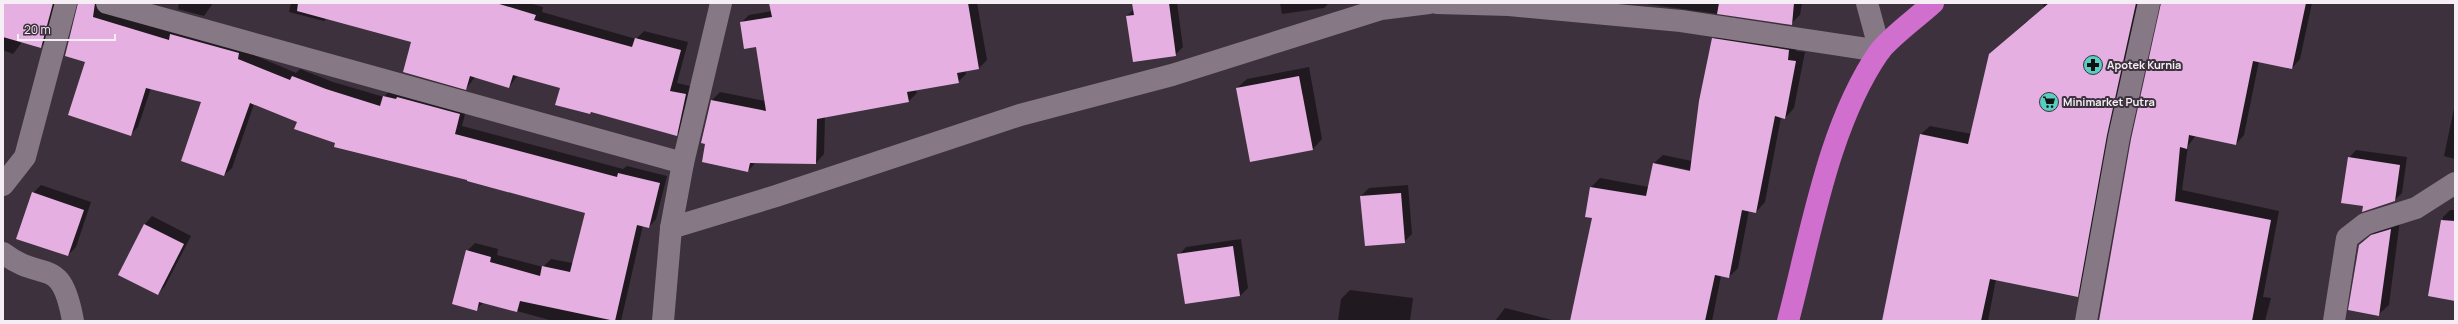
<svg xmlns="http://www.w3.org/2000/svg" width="2458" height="324" font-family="Manrope,sans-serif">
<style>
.shadow{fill:#0007;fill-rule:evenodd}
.building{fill:#e5afe2}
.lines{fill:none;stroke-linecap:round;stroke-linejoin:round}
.minor{stroke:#867885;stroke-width:22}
.highway{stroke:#d16fcf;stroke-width:22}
.labels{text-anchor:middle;stroke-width:4;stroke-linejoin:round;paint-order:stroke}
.poi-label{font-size:11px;font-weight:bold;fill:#f5eef5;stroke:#3c313c;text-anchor:start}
</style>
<rect width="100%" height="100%" fill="#3c313c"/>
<g class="shadow">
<path d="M3,3h56l-10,36 -8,8 -19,-5 -9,12 -10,-4z"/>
<path d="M80,3h22l143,48 51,22 4,-4 33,13 51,15 7,-8 76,17 -5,20 161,43 4,-3 40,10 -11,43 -7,8 -6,-2 -22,96h-68l-69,-19 -8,8 -9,-59 8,-8 23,6 -1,6 46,12 8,-8 22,4 14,-50 -251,-71 -38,-21 -44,-17 -22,64 -8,7 -22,-73 -51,-14 -13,39 -8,8 -44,-74z"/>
<path d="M179,3h34l-9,13 -26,-7z"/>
<path d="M291,3h238l14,4 -1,5 94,27 8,-8 44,11 -11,41 17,4 -10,40 -8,8 -85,-23 -1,1 -29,-26 -43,-12 -9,12 -34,-10 -9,12 -54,-48 -85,-23 -3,3 -35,-9z"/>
<path d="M780,3h197l10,57 -8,8 -13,2v4l-8,8 -42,8 1,3 -8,8 -84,16 -1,37 -8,9 -60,-1 -8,9 -46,-29 10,-42 8,-8 45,9 -8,-55 -16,-23 8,-8 42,-7z"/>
<path d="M1133,3h44l6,44 -8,8 -48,-39 7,-7z"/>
<path d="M1280,3h49l-5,5 -42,6z"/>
<path d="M1639,3h163l-2,12 -9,9z"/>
<path d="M2044,3h99l-57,284 -9,9 -81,-17 -8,42h-105l38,-187 9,-8 42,8 18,-80 37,-33 13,2z"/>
<path d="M2161,3h151l-12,56 -8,9 -33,-7 -15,74 -8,9 -40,-9 -8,11 -6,44 97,21 -16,86 8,1 -6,23h-165z"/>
<path d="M1722,30l75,11 -1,10 9,1 -11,56 -9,10 -4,-1 -16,85 -9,10 -7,-2 -11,58 -9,9 -8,-1 -9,45h-141l22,-104 -2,-30 9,-9 49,9 4,-23 10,-9 29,6 21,-122zM1659,164l36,7 -1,2 -35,-7z"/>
<path d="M1309,67l13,72 -9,10 -62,12 -14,-73 10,-9z"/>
<path d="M2455,104v55l-11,-3z"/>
<path d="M2356,150l51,7 -5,36 -8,8 -30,4 -15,-47z"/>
<path d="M41,185l50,17 -15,45 -8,8 -35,-62z"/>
<path d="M1408,185l4,49 -8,8 -43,-46 8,-8z"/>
<path d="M2450,210h5v90l-26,-5 14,-78z"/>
<path d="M152,216l39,20 -26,50 -7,8 -39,-20 26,-50z"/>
<path d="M2400,220l-11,85 -10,9 -19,-69 21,-19z"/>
<path d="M1241,239l7,49 -8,8 -54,7 -7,-48 7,-8z"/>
<path d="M1350,290l63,8 -3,23h-72l3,-22z"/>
<path d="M1505,308l51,13h-61z"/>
</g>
<g class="building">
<path d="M3,3h50l-12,45 -38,-11z"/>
<path d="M78,3h17l-2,14 76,23 1,-6 69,19 -1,6 52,21 2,-4 34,13 54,17 3,-10 13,3 1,-2 63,17 -5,20 162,43 1,-4 42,10 -11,45 -12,-3 -22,96 -95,-20 -3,11 -38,-10 -2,9 -25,-7 14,-54 25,7 -1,5 50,14 2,-10 28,6 15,-59 -118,-32v-1l-133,-33 1,-4 -41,-14 3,-7 -47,-19 -26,73 -43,-15 20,-59 -55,-14 -15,48 -63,-21 17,-53 -20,-6z"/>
<path d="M298,3h198l40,12 -2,5 98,27 3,-9 46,12 -11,41 16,3 -9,42 -86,-24 -1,2 -35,-9 5,-17 -47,-13 -4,13 -39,-12 -4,14 -63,-18 8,-30 -114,-31z"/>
<path d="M769,3h199l11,66 -22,4 2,10 -52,9 2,10 -92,17 -1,45 -66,-1 -2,9 -46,-10 3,-18 -4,-1 10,-43 55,11 -10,-64 -12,2 -4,-27 32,-5z"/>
<path d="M1132,3h37l7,53 -43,6 -7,-46 8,-1z"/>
<path d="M1719,3h75l-2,22 -75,-11z"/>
<path d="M2049,3h87l-29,132 -29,162 -88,-18 -9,42h-99l38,-187 48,10 21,-90z"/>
<path d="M2161,3h145l-14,66 -39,-8 -17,84 -47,-10 -2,14 -7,-2 -5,54 96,19 -19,101h-153l32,-182z"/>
<path d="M1712,38l77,12 -1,10 8,1 -11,58 -10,-3 -19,97 -14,-3 -13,68 -14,-3 -10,46h-135l22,-103 -7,-1 5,-30 56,9 7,-33 37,8 9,-70z"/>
<path d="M1299,76l14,74 -63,12 -14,-74z"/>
<path d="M2348,157l52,8 -5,36 -33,11 1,-6 -22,-3z"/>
<path d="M32,192l52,18 -16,46 -52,-17z"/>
<path d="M1401,193l4,50 -40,3 -5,-50z"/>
<path d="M2441,220l14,1v80l-27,-5z"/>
<path d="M144,224l40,20 -26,51 -40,-20z"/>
<path d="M2391,229l-12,87 -31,-6 11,-65 12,-10z"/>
<path d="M1233,246l7,50 -55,8 -8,-50z"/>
</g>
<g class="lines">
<g class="minor">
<path d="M107,3l576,160"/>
<path d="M1437,3l72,2 172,16 199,30 -13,-48"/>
<path d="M3,185l22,-28 41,-154"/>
<path d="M671,228l105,-32 244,-81 152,-40 209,-66 48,-6"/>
<path d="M3,253c40,31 58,0 70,68"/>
<path d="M663,321l8,-93 12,-65 38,-160"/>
<path d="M2086,321l33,-184 30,-134"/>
<path d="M2334,321l13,-83 18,-14 51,-16 39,-25"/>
</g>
<path class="highway" d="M1788,321c23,-87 40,-195 91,-269 11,-15 39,-35 54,-49"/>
</g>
<defs>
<g id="pharmacy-disc" transform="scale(1)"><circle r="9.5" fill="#58cec1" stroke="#3c313c"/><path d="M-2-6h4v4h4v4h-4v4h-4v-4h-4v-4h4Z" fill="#111"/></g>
<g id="supermarket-disc" transform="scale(1)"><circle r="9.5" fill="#58cec1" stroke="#3c313c"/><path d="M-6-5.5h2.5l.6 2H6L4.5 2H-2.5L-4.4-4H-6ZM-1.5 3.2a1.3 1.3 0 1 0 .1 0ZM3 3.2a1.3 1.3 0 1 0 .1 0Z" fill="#111"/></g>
</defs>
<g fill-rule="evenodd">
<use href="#pharmacy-disc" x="2093" y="65"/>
<use href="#supermarket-disc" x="2049" y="102"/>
</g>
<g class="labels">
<g class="poi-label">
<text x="2107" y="69">Apotek Kurnia</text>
<text x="2063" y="106">Minimarket Putra</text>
</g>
</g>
<rect width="2458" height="324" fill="none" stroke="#f5eef5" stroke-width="8"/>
<path d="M18 34v6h97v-6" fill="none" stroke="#f5eef5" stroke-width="2"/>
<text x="24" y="34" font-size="12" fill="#f5eef5" stroke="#3c313c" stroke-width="3" paint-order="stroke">20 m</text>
</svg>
